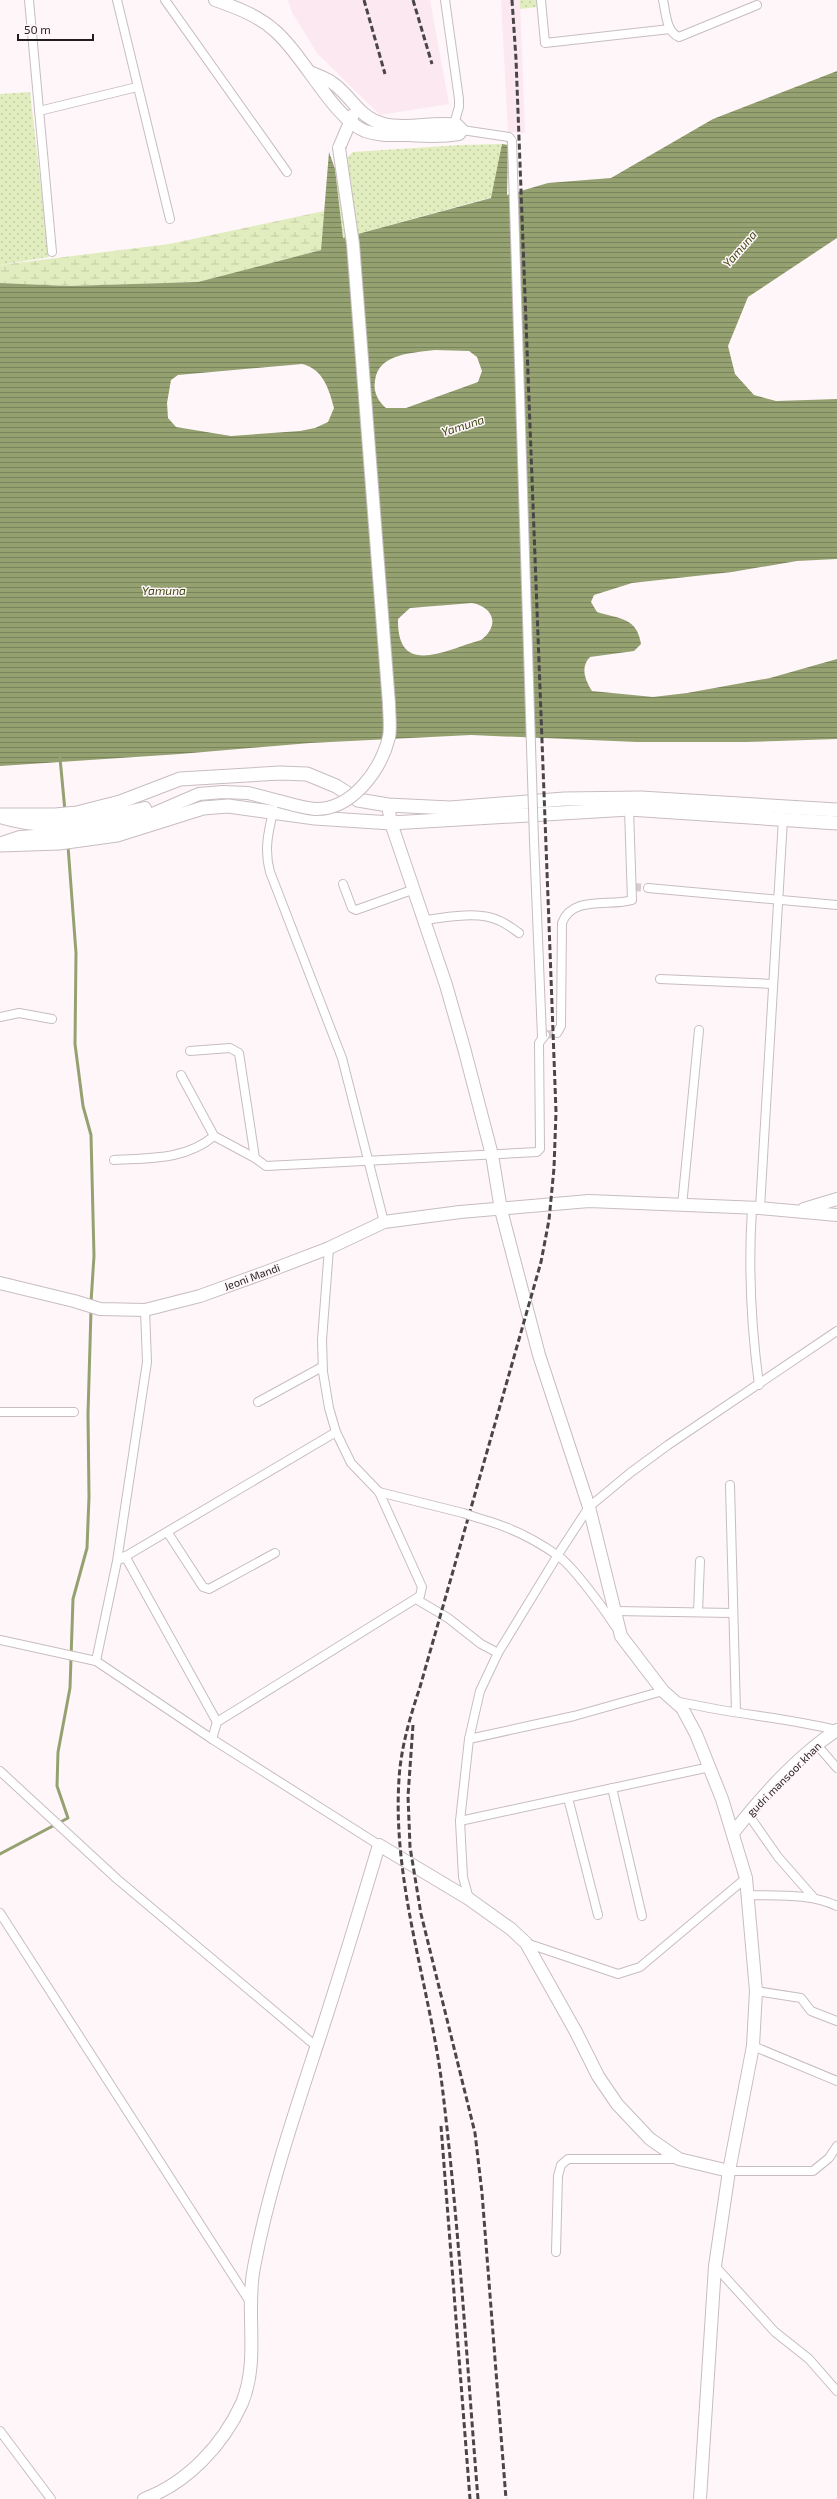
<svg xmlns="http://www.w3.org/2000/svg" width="837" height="2499" font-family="'Exo 2',sans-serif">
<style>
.built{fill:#fbe8f0}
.grass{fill:url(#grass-dots)}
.wetland{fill:url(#wetland-marsh)}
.water{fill:url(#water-rules);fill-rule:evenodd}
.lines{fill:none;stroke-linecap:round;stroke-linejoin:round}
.stream{stroke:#95a171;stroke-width:3}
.street-tunnel{stroke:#d3cbce;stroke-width:8;stroke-dasharray:8 4;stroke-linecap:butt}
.street-casing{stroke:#c7bdc1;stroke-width:10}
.secondary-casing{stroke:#c7bdc1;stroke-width:14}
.primary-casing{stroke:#c7bdc1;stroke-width:15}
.street{stroke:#fff;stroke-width:8}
.secondary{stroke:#fff;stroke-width:12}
.primary{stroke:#fff;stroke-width:13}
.rail{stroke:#4a4547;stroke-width:3;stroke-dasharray:6 3;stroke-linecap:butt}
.street-bridge-casing{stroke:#c7bdc1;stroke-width:10;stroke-linecap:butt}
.secondary-bridge-casing{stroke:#c7bdc1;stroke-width:14;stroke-linecap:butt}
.street-bridge{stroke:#fff;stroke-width:8}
.secondary-bridge{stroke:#fff;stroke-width:12}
.labels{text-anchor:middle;stroke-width:3;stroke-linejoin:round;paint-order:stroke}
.street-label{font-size:11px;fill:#221e1f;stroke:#fff6fa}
.water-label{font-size:12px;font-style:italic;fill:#414b14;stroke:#fff6fa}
</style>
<defs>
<pattern id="grass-dots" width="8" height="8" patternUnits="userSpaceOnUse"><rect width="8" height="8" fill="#e1edbe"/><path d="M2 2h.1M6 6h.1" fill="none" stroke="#c1cba3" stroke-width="1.8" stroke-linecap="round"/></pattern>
<pattern id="wetland-marsh" width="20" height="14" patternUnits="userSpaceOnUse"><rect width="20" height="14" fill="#e1edbe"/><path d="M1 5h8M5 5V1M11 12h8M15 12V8" fill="none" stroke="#c1cba3"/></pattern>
<pattern id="water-rules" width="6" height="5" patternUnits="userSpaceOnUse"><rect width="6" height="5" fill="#95a171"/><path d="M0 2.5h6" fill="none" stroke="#79835c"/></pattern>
</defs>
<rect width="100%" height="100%" fill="#fff6fa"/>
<g class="built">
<path d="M288,0h142l19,104 -69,11 -63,-62 -25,-41z"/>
<path d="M501,0h19l5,133 -17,-1z"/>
</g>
<g class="grass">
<path d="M520,0h17v7l-17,2z"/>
<path d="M30,92l19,165 -49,8v-171z"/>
<path d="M502,144l-10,53 -149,41 -8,-69 18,-17 108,-7z"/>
</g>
<path class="wetland" d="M324,211l-3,39 -123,32 -130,4 -68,-3v-18l169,-21z"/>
<path class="water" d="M837,71v167l-89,59 -20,49 7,28 19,21 22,6 61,-2v160l-40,2 -65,11 -100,11 -38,12 -3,7 6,10c22,7 40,5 44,32l-7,7 -44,6c-10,10 -5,23 2,34l61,6 34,-4 83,-15 67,-19v80l-91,3h-109l-166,-7 -161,8 -130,11 -180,12v-483l68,3 130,-4 123,-32 8,-98 6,17 8,69 148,-40 11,-54 6,1 -1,50 41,-12 63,-5 102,-59zM435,350l34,1 8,6 5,14 -4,11 -72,26h-20c-8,-7 -13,-16 -11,-27 3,-28 38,-28 60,-31zM302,364c21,5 27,25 32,44l-6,14 -13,6 -15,3 -69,5 -55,-9 -8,-9 -1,-15 4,-23 7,-5zM472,603c22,4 28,23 9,37 -36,10 -84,38 -83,-21l12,-11z"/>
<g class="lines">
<g class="stream">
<path d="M60,758l5,53"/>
<path d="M68,846l8,107 -1,91 8,62 8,29 3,121 -3,46"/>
<path d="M0,1854l68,-36 -11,-32 1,-34 12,-64 3,-89 14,-51 2,-51 -1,-83 3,-104"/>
</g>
<g class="street-tunnel">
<path d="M633,887l15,1"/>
<path d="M545,1035l12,-2"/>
</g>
<g class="street-casing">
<g id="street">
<path d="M29,0l23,252"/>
<path d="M117,0l53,219"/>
<path d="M165,0l122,172"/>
<path d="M445,0l14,99v8l-5,17"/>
<path d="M541,0l4,43 125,-14"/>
<path d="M663,0c3,13 3,32 16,37l78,-32"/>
<path d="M39,111l98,-24"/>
<path d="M462,130l47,7 3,4"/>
<path d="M273,812c-5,21 -9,39 -3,60l72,186 42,164"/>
<path d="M343,884l9,24 4,2 56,-20"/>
<path d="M648,888l189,17"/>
<path d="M423,920c23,-2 55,-10 77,1 7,3 13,8 19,12"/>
<path d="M660,979l113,5"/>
<path d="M0,1017l19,-4 33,6"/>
<path d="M557,1033l4,-7 1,-103c10,-28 48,-16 70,-23l-3,-91"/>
<path d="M190,1051l40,-3 9,5 16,105 11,8 271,-14 3,-3 -1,-106 6,-8"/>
<path d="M181,1075l33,61 41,22"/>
<path d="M114,1160c35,-2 72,0 100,-24"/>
<path d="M682,1206l17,-176"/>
<path d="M760,1208l23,-389"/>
<path d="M752,1209c-4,59 -1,116 7,176"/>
<path d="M258,1402l64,-35"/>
<path d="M0,1412h74"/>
<path d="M730,1485l6,227"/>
<path d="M379,1492l84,21"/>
<path d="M478,1518c27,7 56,21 79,37 16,11 47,54 58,71"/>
<path d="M168,1533l35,54 6,2 66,-36"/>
<path d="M125,1556l92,166 203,-126 2,-9 -43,-95 -28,-29 -15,-31 -7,-24 -6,-36 -1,-32 7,-92"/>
<path d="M121,1559l215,-127"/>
<path d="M416,1599l32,19 33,26 17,9"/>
<path d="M615,1611l118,2"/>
<path d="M698,1612l2,-51"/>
<path d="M0,1640l96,21 116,78 167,106"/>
<path d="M96,1661l21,-100 30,-199 -2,-52"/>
<path d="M676,1701c53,13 107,16 160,29"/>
<path d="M212,1739l5,-17"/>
<path d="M469,1739l105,-23 89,-25"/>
<path d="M817,1745l20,23"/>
<path d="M0,1771l117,108 200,168"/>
<path d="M612,1788l30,128"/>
<path d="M568,1798l30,117"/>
<path d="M748,1814l30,43 36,41"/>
<path d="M460,1821l250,-54"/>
<path d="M747,1895c31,1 62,-2 90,11"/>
<path d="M469,1899l-6,-22 -3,-56 9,-82 11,-48 18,-38 61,-100 30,-46 41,-34 38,-28 169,-114"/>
<path d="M0,1913l250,389"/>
<path d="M526,1943l92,31 22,-7 106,-89"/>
<path d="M756,1991l45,7 10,13 26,10"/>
<path d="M753,2046l84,35"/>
<path d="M729,2171h84l16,-13 8,-12"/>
<path d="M556,2252l2,-76 3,-11 7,-6h111"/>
<path d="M715,2266l60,66 34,27 28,32"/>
<path d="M0,2431l51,68"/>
</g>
</g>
<g class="secondary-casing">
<g id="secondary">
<path d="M215,0c20,7 42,15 59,30 29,24 59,88 91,101 14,5 28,4 42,4 18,1 34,2 52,-1l3,-4 -5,-5c-24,-4 -50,5 -73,-1 -25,-6 -32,-27 -50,-40 -6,-5 -15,-8 -22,-11"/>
<path d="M339,148l14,-33"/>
<path d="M388,805l3,18 55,162 18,63 28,107 9,55 38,145 50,152 32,129 42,55 19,17 14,26 26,65 24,79 10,113 -3,55 -24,125 -14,95 -15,233"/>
<path d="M0,817c53,17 93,2 145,-9"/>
<path d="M2,843l18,-6 59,-4 76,-20 44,-19 24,-2 25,1 31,8"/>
<path d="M804,1209l33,-10"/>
<path d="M0,1283l74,18 26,8 45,1 55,-14 69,-25 60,-23 55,-26 76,-10 129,-11 171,7 77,7"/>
<path d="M733,1833c28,-36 66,-78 104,-103"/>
<path d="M144,2499c43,-16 79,-54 98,-96 18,-44 3,-90 12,-136 14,-75 39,-149 63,-222 22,-66 42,-133 62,-200l90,54 42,30 15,14 50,89 22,44 19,28 33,35 29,20 50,12"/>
</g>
</g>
<g class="primary-casing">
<g id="primary">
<path d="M0,815h55l22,-2 43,-11 60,-23 100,-6 27,1 29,12 22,14 30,5 62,3 114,-9 77,-1 196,12"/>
<path d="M0,845l59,-2 58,-8 86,-27 25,-2 87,12 76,5 238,-14 208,14"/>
</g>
</g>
<use href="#street" class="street"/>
<use href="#secondary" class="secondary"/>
<use href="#primary" class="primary"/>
<g class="rail">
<path d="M364,0l21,74"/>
<path d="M413,0l19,64"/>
<path d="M413,1725l-5,71 2,51 11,67 54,219 7,60 24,306"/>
<path d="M441,2126l29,373"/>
<path d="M478,2499c-11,-135 -19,-271 -35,-406 -12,-104 -51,-208 -44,-314 2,-32 11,-62 21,-92l121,-425 8,-42 5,-52 2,-56 -7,-188 -33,-865 -4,-59"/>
</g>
<g class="street-bridge-casing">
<g id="street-bridge">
<path d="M512,141l22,700 8,196"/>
<path d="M463,1513l15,5"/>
</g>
</g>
<g class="secondary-bridge-casing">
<path id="secondary-bridge" d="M279,801c11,3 24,7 36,8 37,1 66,-39 74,-72 2,-10 0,-23 0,-33l-36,-460 -14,-96"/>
</g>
<use href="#street-bridge" class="street-bridge"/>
<use href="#secondary-bridge" class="secondary-bridge"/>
</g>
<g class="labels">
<g class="street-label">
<text transform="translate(252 1277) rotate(-20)" y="4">Jeoni Mandi</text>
<text transform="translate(784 1779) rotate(-45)" y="4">gudri mansoor khan</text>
</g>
<g class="water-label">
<text transform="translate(740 249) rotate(-49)" y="4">Yamuna</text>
<text transform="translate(463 426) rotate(-18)" y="4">Yamuna</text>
<text x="164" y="595">Yamuna</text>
</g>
</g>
<path d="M18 34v6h75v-6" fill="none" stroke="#221e1f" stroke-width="2"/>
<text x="24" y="34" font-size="12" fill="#221e1f" stroke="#fff6fa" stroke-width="3" paint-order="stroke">50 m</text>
</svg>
